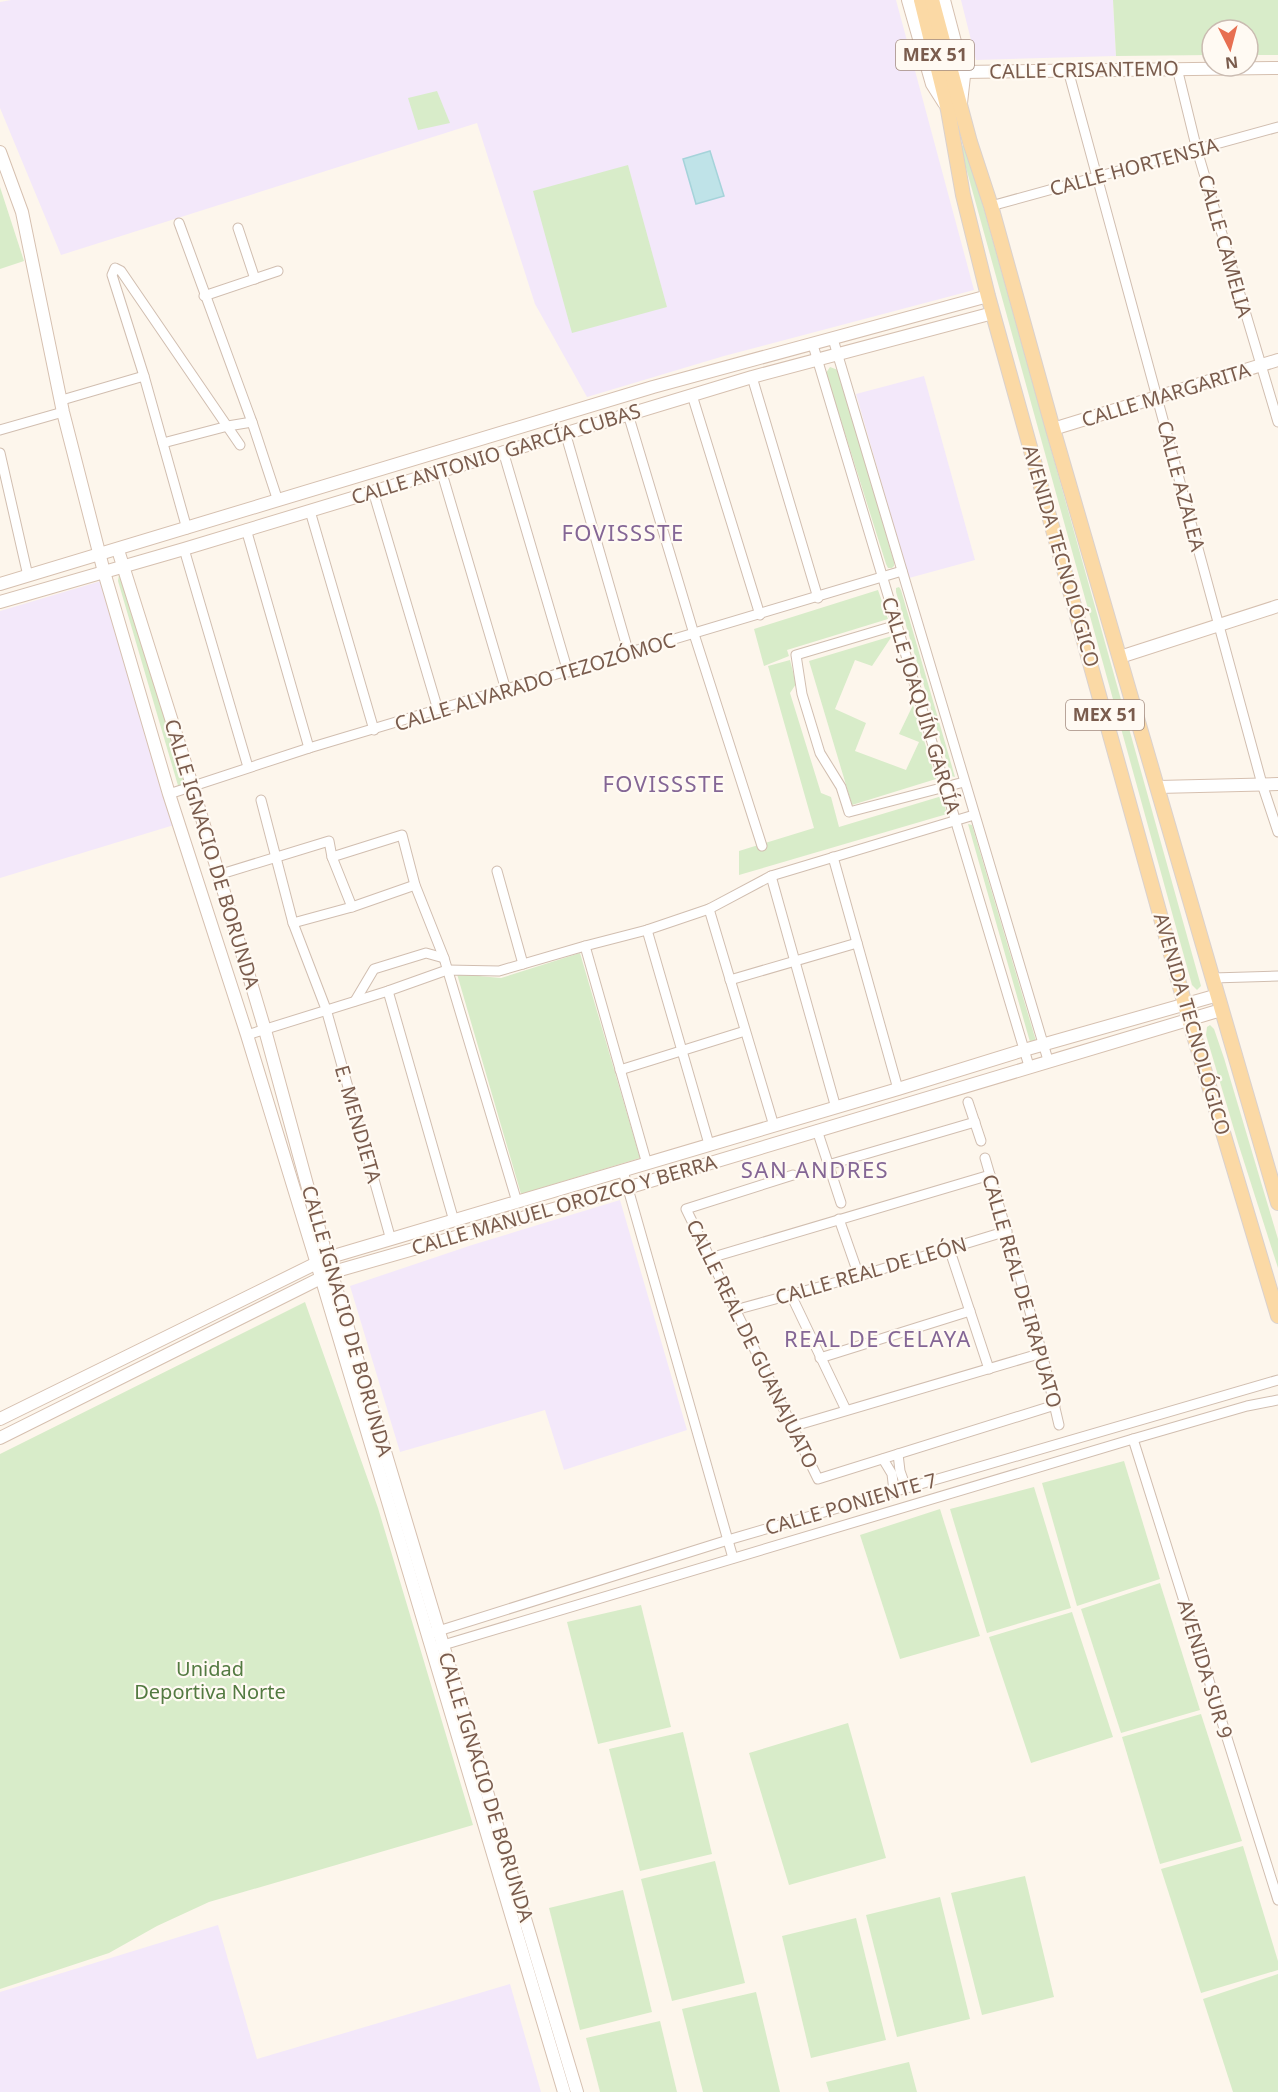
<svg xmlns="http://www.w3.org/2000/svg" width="1278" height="2092" font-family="'Noto Sans',sans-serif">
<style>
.education{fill:#f3e8fa}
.green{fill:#d8ecc9}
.water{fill:#bfe3e8;stroke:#a5d3da;stroke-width:1.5}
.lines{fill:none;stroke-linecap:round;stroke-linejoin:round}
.street-casing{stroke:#d1beb0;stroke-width:11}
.secondary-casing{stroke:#d6c0b0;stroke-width:14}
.primary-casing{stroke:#dad1cd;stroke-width:16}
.street{stroke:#fff;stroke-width:9}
.secondary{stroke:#fff;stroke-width:12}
.primary{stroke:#fbd9a5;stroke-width:14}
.labels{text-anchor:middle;stroke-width:4.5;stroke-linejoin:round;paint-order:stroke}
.shield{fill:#fffaf3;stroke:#a28b7f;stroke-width:1.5}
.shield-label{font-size:18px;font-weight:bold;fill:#7a5c4d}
.street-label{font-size:20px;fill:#7a5c4d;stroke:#fffaf3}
.park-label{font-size:20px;fill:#537a41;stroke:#fffaf3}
.quarter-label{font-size:22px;letter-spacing:1.5px;fill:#846695;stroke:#fffaf3}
</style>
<rect width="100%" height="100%" fill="#fdf6ec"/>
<g class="education">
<path d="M11,0h885l78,290 -250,66 -137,41 -52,-93 -58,-181 -416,132 -61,-147v-106z"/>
<path d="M961,0h152l3,56 -140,4z"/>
<path d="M924,376l51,184 -66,18 -53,-184z"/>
<path d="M101,581l73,244 -174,53v-267z"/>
<path d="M620,1200l67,230 -123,40 -19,-60 -145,42 -50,-166 122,-41z"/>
<path d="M218,1925l39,134 253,-75 31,108h-541v-100z"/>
</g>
<g class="green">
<path d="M1113,0h165v55h-30v-25h-36v25l-96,1z"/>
<path d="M437,91l13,32 -32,7 -10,-32z"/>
<path d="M966,145l235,841 -4,4 -5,-5 -232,-839z"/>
<path d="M628,165l39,142 -95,26 -39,-142z"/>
<path d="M0,187l24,74 -24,8z"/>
<path d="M830,367l8,3 2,6 54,186v4l-2,2h-4l-2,-4 -60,-191z"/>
<path d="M119,574l5,5 61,206 -6,4 -61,-208z"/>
<path d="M899,587l2,3 54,187 -4,-1 -55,-184v-4z"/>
<path d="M878,590l10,29 -101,31 2,6 -25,10 -10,-37z"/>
<path d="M892,636l-20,30 -17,-6 -20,49 31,14 -11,28 51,19 13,-28 -20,-8 14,-29 23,74 -84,26 -43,-144z"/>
<path d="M790,660l6,24 -6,9 31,100 10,4 8,30 103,-31 5,18 -208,61v-24l75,-23 -46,-162z"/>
<path d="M968,824l4,1 64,216 -6,1z"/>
<path d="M580,953l60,205 -119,36 -64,-220 44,4z"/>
<path d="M1210,1025l4,4 10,29 54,181v29l-40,-125 -32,-108 1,-8z"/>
<path d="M305,1302l73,206 95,317 -264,77 -52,24 -48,27 -109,36v-535z"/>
<path d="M1124,1461l36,118 -83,27 -35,-123z"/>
<path d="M1034,1487l37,121 -84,25 -37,-124z"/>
<path d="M940,1509l40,127 -80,23 -40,-124z"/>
<path d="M1160,1583l40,127 -79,23 -40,-124z"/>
<path d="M641,1605l30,122 -73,17 -31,-122z"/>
<path d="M1072,1612l41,125 -82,26 -42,-126z"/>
<path d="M1201,1714l41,127 -82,23 -38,-127z"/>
<path d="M848,1723l38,135 -97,27 -40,-132z"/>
<path d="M683,1732l29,122 -72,17 -31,-122z"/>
<path d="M1243,1846l35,115v9l-77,23 -40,-124z"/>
<path d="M715,1861l30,122 -73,18 -31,-122z"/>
<path d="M1025,1876l29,121 -72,18 -31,-122z"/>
<path d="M623,1890l29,122 -72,18 -31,-122z"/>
<path d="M940,1897l30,122 -73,18 -31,-122z"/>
<path d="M856,1918l30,122 -75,18 -29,-122z"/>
<path d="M1278,1974v118h-45l-30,-93z"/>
<path d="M756,1992l24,100h-77l-21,-83z"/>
<path d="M660,2021l17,71h-77l-14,-54z"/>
<path d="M909,2062l8,30h-88l-3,-10z"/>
</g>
<path class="water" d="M710,151l14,45 -28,8 -13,-45z"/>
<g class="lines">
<g class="street-casing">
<g id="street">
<path d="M1177,68l20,82 81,272"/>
<path d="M1068,70l194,714 16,48"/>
<path d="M991,206l287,-79"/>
<path d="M179,223l73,199 26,79"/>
<path d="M238,228l17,51"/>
<path d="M204,296l74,-25"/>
<path d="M833,339l215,721"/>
<path d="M813,345l216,721"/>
<path d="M752,377l66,221"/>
<path d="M692,395l68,220"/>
<path d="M62,400l82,-24"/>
<path d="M628,414l66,220 68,212"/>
<path d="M0,430l63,-18"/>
<path d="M565,432l64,222"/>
<path d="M163,443l65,-17 24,-4"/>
<path d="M503,451l65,221"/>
<path d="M0,453l28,123"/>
<path d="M441,470l65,220"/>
<path d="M373,491l65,219"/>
<path d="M310,511l64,219"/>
<path d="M187,529l-43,-153 -32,-101 3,-7 6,3 119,174"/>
<path d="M246,529l63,219"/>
<path d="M184,549l64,218"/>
<path d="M897,625l-101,30 6,39 18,59 21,34 8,25 115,-30"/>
<path d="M169,794l140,-46 593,-177"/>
<path d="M261,800l32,123 33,86 65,231"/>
<path d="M332,857l70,-22 13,50 29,73 73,244"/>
<path d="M833,857l65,232"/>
<path d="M497,871l26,93"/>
<path d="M218,875l111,-34 3,16 20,50"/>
<path d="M771,876l65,232"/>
<path d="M709,909l65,217"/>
<path d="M293,923l59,-16 63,-22"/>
<path d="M647,930l62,214"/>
<path d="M585,946l62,218"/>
<path d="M1213,978l65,-2"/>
<path d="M730,980l127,-37"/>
<path d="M388,991l66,230"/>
<path d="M355,1001l19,-32 52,-16 18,5"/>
<path d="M247,1035l141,-44 59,-21 52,1 86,-25 62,-16 62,-21 62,-33 203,-61"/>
<path d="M620,1070l125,-39"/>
<path d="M968,1102l13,39"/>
<path d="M817,1130l24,73"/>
<path d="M985,1158l57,195 17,72"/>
<path d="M828,1165l147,-43"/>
<path d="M623,1171l110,387"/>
<path d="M793,1175l-107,34 132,270 237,-74"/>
<path d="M839,1219l20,57"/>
<path d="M949,1248l40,121"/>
<path d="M710,1258l280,-83"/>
<path d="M791,1295l55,115"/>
<path d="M735,1310l124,-34 148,-45"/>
<path d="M820,1358l150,-47"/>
<path d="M791,1427l251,-74"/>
<path d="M1133,1439l145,461"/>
<path d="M898,1454l2,17 6,17"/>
<path d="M883,1459l9,15 2,17"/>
<path d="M432,1633l296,-93 550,-160"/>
<path d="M440,1646l693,-207 114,-33 31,-6"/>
</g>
</g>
<g class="secondary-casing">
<g id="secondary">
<path d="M908,0l24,84 12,19"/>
<path d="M944,0l20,76 -3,27"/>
<path d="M962,72l316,-4"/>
<path d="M0,152l22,60 41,200 41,160 65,222 78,241 74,242 243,815"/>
<path d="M1053,429l225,-69"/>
<path d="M118,550l74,235 73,245 62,228 250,834"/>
<path d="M0,584l653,-197 335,-91"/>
<path d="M0,602l184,-53 568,-172 241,-64"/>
<path d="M1120,657l158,-51"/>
<path d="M1158,787l120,-3"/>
<path d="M0,1419l327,-161 571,-169 126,-39 194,-55"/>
<path d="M0,1438l333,-166 294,-84 594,-178"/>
</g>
</g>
<g class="primary-casing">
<g id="primary">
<path d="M921,0l27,110 15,85 25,101 201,723 89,297"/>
<path d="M932,0l38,142 21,64 62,223 225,774"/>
</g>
</g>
<use href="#street" class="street"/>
<use href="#secondary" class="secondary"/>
<use href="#primary" class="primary"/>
</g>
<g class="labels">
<g class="shield">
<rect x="896" y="40" width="78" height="30" rx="4.5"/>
<rect x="1066" y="700" width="78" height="30" rx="4.5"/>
</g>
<g class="shield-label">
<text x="935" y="61">MEX 51</text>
<text x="1105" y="721">MEX 51</text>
</g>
<g class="street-label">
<text transform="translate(1084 70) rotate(-1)" y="7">CALLE CRISANTEMO</text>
<text transform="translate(1134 167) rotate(-15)" y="7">CALLE HORTENSIA</text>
<text transform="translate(1225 246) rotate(74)" y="7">CALLE CAMELIA</text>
<text transform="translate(1166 395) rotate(-17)" y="7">CALLE MARGARITA</text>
<text transform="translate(496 454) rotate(-17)" y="7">CALLE ANTONIO GARCÍA CUBAS</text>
<text transform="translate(1181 486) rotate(75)" y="7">CALLE AZALEA</text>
<text transform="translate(1061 556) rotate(74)" y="7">AVENIDA TECNOLÓGICO</text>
<text transform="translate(535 682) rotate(-17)" y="7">CALLE ALVARADO TEZOZÓMOC</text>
<text transform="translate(921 705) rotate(73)" y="7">CALLE JOAQUÍN GARCÍA</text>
<text transform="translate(212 854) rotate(73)" y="7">CALLE IGNACIO DE BORUNDA</text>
<text transform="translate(1192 1024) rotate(74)" y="7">AVENIDA TECNOLÓGICO</text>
<text transform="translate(358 1124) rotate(74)" y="7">E. MENDIETA</text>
<text transform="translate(564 1205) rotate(-16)" y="7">CALLE MANUEL OROZCO Y BERRA</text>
<text transform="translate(871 1271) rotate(-16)" y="7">CALLE REAL DE LEÓN</text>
<text transform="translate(1022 1291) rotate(74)" y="7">CALLE REAL DE IRAPUATO</text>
<text transform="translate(347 1321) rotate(74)" y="7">CALLE IGNACIO DE BORUNDA</text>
<text transform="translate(752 1344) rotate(64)" y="7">CALLE REAL DE GUANAJUATO</text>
<text transform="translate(851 1504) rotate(-16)" y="7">CALLE PONIENTE 7</text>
<text transform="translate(1205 1669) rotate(73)" y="7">AVENIDA SUR 9</text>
<text transform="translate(486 1787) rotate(73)" y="7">CALLE IGNACIO DE BORUNDA</text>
</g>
<g class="park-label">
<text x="210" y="1676">Unidad<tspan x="210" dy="23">Deportiva Norte</tspan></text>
</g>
<g class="quarter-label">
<text x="623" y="541">FOVISSSTE</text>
<text x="664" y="792">FOVISSSTE</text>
<text x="815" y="1178">SAN ANDRES</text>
<text x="878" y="1347">REAL DE CELAYA</text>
</g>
</g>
<g transform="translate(1230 48) rotate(174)"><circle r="28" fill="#fffaf3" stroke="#cabbb1" stroke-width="1.5"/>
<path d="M0-4.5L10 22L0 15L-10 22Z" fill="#e76f51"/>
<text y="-9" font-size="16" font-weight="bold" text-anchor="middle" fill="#7a5c4d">N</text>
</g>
</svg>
